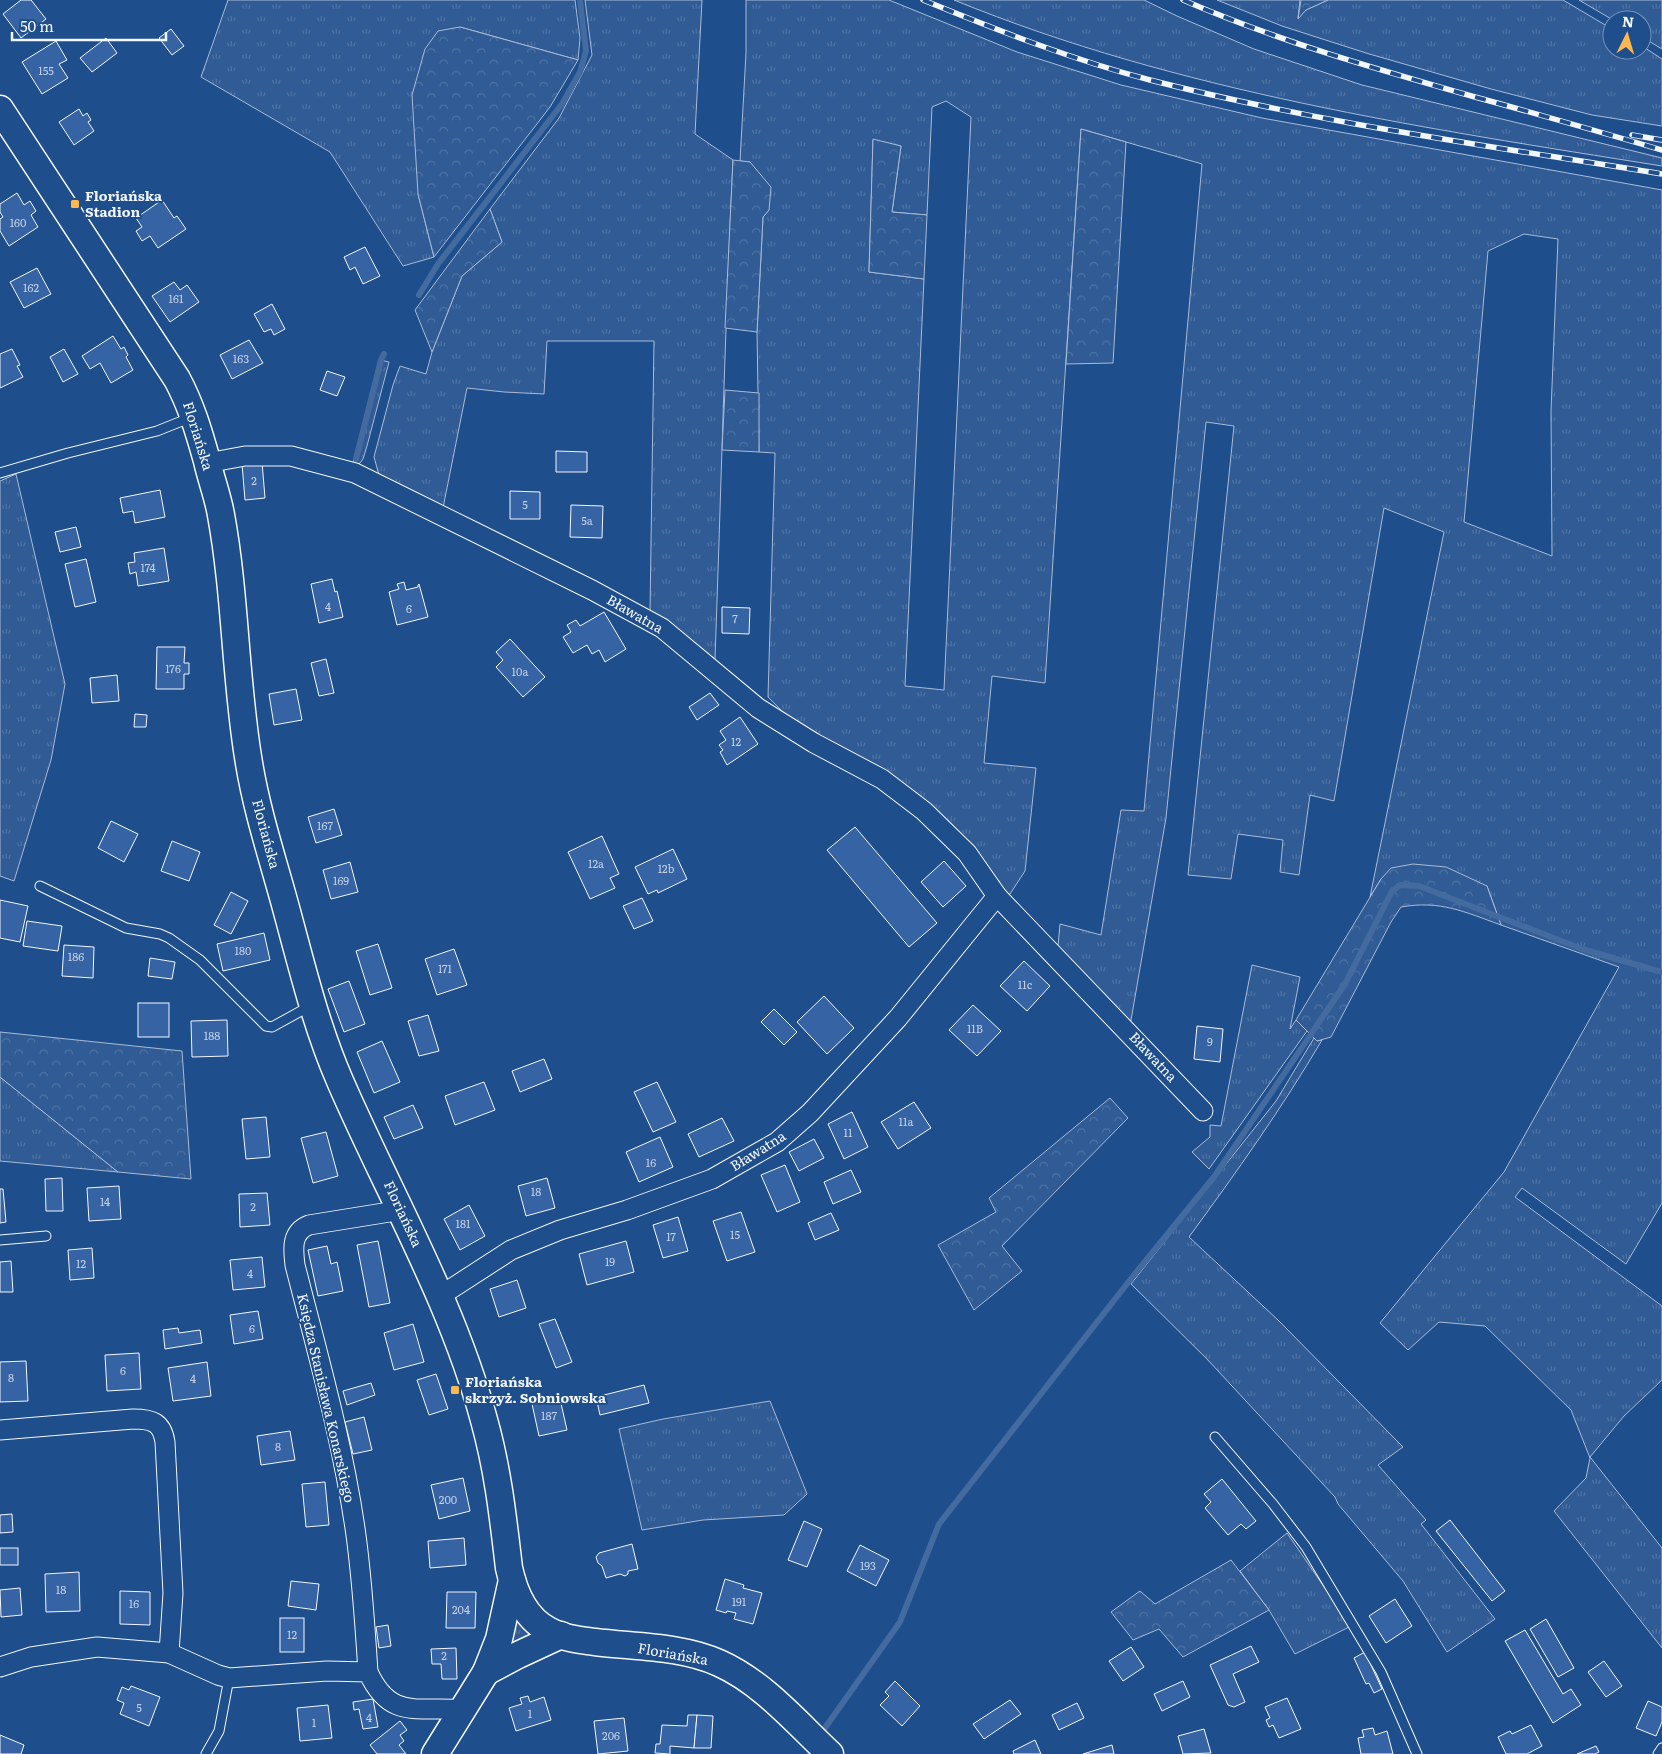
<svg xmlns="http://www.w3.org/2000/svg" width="1662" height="1754" font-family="Literata,serif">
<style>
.grass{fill:url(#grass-tufts);stroke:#a8bbd7;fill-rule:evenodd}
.forest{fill:url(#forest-crowns);stroke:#a8bbd7}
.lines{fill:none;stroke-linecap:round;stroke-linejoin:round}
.stream{stroke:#446ba0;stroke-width:6}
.building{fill:#3563a3;stroke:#f2f6ff}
.lane-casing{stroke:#f2f6ff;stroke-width:11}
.street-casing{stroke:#f2f6ff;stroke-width:21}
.secondary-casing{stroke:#f2f6ff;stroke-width:29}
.lane{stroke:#1f4e8c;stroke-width:9}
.street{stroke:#1f4e8c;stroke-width:19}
.secondary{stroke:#1f4e8c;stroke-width:26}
.rail-casing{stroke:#f2f6ff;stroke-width:5.5}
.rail{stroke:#1f4e8c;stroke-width:4;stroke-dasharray:11;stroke-linecap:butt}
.poi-dot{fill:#ffb74d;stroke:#1f4e8c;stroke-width:2}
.labels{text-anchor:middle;stroke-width:4;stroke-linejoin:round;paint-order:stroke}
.number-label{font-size:11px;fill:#c3d1e8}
.poi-label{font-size:14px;font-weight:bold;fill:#f2f6ff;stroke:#1f4e8c;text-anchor:start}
.street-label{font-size:14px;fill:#f2f6ff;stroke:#1f4e8c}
</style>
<defs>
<pattern id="grass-tufts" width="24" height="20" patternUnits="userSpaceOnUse" patternTransform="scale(1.25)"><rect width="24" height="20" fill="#305b95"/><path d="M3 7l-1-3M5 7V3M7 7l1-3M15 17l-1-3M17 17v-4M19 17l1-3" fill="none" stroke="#4e73a5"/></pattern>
<pattern id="forest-crowns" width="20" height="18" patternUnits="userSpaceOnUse" patternTransform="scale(1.25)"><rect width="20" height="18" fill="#305b95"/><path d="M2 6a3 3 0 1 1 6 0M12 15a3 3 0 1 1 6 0" fill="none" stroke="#4e73a5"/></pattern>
</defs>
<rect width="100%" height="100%" fill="#1f4e8c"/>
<g class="grass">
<path d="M228,0h347l5,38 -2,22 -118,-33 -42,167 16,63 -31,9 -73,-114 -129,-75z"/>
<path d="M585,0h117l-7,134 38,26c-8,166 -12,333 -18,499l-65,-47 4,-271h-107l-3,53 -40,-2 -37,-4 -24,120 -63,-29 -6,-22 19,-72 7,-19 26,8 6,-22 30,-76 40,-34 -12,-33 69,-91 33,-63z"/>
<path d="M746,0h143l128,52 104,33 141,33 400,72v1013l-36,61 -104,-76 -7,9 147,109v74l-38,36 -34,41 72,91v100l-108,-137 32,-33 4,-20 -19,-48 -86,-84 -46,-4 -31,28 -28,-27 124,-151 115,-205 -118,-42 -14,-39 -106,-7 -11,18 74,-365 -60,-24 -50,293 -24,-6 -11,80 -19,-3 3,-32 -45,-6 -7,45 -43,-4 46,-449 -28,-4 -40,396 -36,208 -15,-20 -57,-60 2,-22 41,11 20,-125 23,1 58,-647 -121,-35 -36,554 -53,-7 -8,87 52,5 -11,103 -17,26 -20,-26 -193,-147 -27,-27 7,-244 -16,-1 -2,-120 6,-115 6,-7 -19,-48 -10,-1 6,-108zM946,101l25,16 -27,573 -39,-4 19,-407 -55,-7 4,-132 28,6 -9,66 35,3 5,-108zM1524,234l34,5 -7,172 1,145 -88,-34 24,-271z"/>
<path d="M954,0h190l33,16 77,33 108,36 300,73v8c-239,-38 -483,-74 -708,-166z"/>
<path d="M1217,0h83l-2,18 8,-8 22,-10h235l49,29v21h30v-4l20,13v67l-70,-11 -101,-26 -125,-36 -84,-27z"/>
<path d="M1579,0h83v49l-20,-12v-17h-29z"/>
<path d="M380,360l9,2 -22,84 -4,13 -7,9 -4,-2z"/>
<path d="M16,474l49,210 -14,76 -37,121 -14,-5v-395z"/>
<path d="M1252,965l48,12 -10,52 6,-9 11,11 -98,138 -17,-17 18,-15v-12l11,1z"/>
<path d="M1314,1038l3,3 5,-1c-40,68 -86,133 -133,197l90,84 124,126 -25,18 48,55 -5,4 74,95 -48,33 -44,-71 -65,-77 -3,-7 -129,-139 -75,-74 145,-183z"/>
<path d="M0,1077l118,95 -118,-11z"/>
<path d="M770,1401l37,93 -23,21 -81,5 -61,10 -23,-101 44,-10z"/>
<path d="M1287,1533l64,93 -56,28 -26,-44 -29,-39z"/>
<path d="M514,1615l16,20 -1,2 -18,6z"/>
</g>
<g class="forest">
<path d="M1301,0h27l-22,10 -8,9z"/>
<path d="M460,27l118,33 -28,47 -116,150 -16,-63 -6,-99 13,-46 13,-18z"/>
<path d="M1081,129l45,13 -13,221 -47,1z"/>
<path d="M873,139l28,7 -9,66 35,3 -3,64 -55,-7z"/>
<path d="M733,160l17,2 21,25 -2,23 -6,7 -6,115 -32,-4z"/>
<path d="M490,209l12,33 -40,34 -30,76 -17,-42z"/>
<path d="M725,390l34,3v59l-37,-2z"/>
<path d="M1413,864l33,3 41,19 14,39c-36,-13 -61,-25 -100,-18l-10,15 -60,115 -14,4 -21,-21 85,-141 10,-11z"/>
<path d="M0,1032l182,19 9,128 -73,-7 -118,-95z"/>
<path d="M1110,1098l18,20 -126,128 20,25 -48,39 -36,-65 58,-33 -7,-14z"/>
<path d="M1231,1560l38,50 -86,47 -24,-28 -26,11 -22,-28 29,-21 15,13z"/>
</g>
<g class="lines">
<g class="stream">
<path d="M419,295l19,-31 124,-160 18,-32 6,-21 -6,-51"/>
<path d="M356,459l25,-99 3,-6"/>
<path d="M820,1735l80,-113 39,-98 191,-244 84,-103 131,-193 47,-93 8,-6 19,1 163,63 80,23"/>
</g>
</g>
<g class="building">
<path d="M21,0h10l15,19 -25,19 -18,-24z"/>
<path d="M171,29l13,17 -12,9 -13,-17z"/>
<path d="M106,38l11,15 -25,19 -12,-14z"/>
<path d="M56,41l11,19 -8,4 9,14 -26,16 -20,-32z"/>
<path d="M79,109l4,7 4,-3 4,7 -3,2 6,9 -20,14 -15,-23z"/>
<path d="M17,193l7,12 6,-4 6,10 -5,4 7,12 -29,19 -9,-15v-12l3,-2 -3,-5v-8z"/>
<path d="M162,200l12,18 3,-2 9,13 -28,19 -8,-12 -8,5 -6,-10 6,-4 -6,-9z"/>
<path d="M365,247l15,29 -17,8 -8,-17 -5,3 -6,-13z"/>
<path d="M37,268l14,26 -27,14 -14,-26z"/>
<path d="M174,282l6,8 7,-5 12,17 -29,20 -18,-26z"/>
<path d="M272,304l13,25 -11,6 -3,-6 -7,3 -10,-18z"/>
<path d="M113,336l8,13 3,-2 4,8 -2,2 7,13 -22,13 -11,-20 -10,6 -8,-13z"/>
<path d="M249,340l14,23 -31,16 -12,-24z"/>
<path d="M12,349l8,16 -3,1 6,11 -23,11v-34z"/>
<path d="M64,349l14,25 -15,8 -13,-25z"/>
<path d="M327,371l18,6 -8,19 -17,-6z"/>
<path d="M556,451l31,1v20h-31z"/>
<path d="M262,462l3,36 -20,2 -3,-36z"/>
<path d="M160,490l5,27 -30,6 -2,-12 -10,2 -3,-15z"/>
<path d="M510,491l30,1v27h-30z"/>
<path d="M571,505l32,1 -1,32 -32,-1z"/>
<path d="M76,527l5,20 -21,5 -5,-20z"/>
<path d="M164,548l5,33 -31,5 -2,-14 -6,2 -2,-11 7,-1 -1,-9z"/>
<path d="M86,559l10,43 -21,5 -10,-43z"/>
<path d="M332,579l3,13 2,-1 6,26 -24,6 -8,-39z"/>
<path d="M404,582l2,8 12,-3v-2l1,-1 9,33 -31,8 -8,-33 10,-3 -2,-5z"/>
<path d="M722,607l28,1 -1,26 -27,-1z"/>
<path d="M604,612l22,37 -21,13 -6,-12 -7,4 -5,-9 -14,8 -10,-16 8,-5 -4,-7 9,-5 4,6z"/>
<path d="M510,639l35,38 -22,20 -27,-30 7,-7 -7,-8z"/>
<path d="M157,647h28l-1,16h5v11h-5v15h-28z"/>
<path d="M326,659l8,34 -15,3 -8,-33z"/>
<path d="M117,675l2,26 -27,2 -2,-25z"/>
<path d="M296,689l6,31 -28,5 -5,-31z"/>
<path d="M710,693l9,12 -22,15 -8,-13z"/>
<path d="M135,714l12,1 -1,12h-12z"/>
<path d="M740,717l18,27 -31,21 -7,-13 3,-2 -4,-5 7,-5 -6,-9z"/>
<path d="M334,809l8,26 -26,8 -8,-26z"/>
<path d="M111,821l27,13 -14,28 -26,-14z"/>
<path d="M855,827l82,96 -28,24 -82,-97z"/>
<path d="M602,836l17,38 -9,4 5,10 -25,11 -22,-47z"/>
<path d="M172,841l28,11 -11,29 -28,-10z"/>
<path d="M673,849l14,30 -29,14 -1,-3 -9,4 -13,-27z"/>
<path d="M944,861l22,25 -23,21 -22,-25z"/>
<path d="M350,862l8,30 -27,7 -8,-29z"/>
<path d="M231,892l17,9 -17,33 -17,-9z"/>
<path d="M642,898l11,23 -19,8 -11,-23z"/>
<path d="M0,900l28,6 -8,36 -20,-4z"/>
<path d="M27,921l35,5 -4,25 -35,-5z"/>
<path d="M264,933l6,27 -47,11 -6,-27z"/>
<path d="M378,944l14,44 -22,7 -14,-44z"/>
<path d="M64,945l30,2 -1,31 -31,-2z"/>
<path d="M454,949l13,36 -30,10 -12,-36z"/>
<path d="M150,958l25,4 -3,17 -24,-3z"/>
<path d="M1024,961l26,25 -23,25 -27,-25z"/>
<path d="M349,981l16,43 -21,8 -16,-43z"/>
<path d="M824,996l30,32 -27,26 -30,-32z"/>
<rect x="138" y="1003" width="31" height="34"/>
<path d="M973,1005l28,26 -24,25 -28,-26z"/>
<path d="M774,1009l23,23 -13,13 -23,-23z"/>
<path d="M428,1015l11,36 -20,5 -11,-35z"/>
<path d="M227,1020l1,36 -36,1 -1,-36z"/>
<path d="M1197,1026l26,3 -3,33 -26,-3z"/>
<path d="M382,1041l18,41 -26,11 -17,-41z"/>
<path d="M544,1059l8,20 -32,13 -8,-21z"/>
<path d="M484,1082l11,28 -40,15 -10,-29z"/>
<path d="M657,1082l19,40 -23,10 -19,-40z"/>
<path d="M914,1102l17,26 -33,21 -17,-27z"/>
<path d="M413,1105l10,23 -29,11 -10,-22z"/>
<path d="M852,1112l16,35 -24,12 -16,-35z"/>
<path d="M266,1117l4,40 -24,2 -4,-40z"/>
<path d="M722,1118l12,23 -35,16 -11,-23z"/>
<path d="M326,1132l12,44 -25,7 -12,-45z"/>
<path d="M660,1137l13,30 -34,15 -13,-30z"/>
<path d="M814,1139l10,19 -25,13 -10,-19z"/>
<path d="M785,1165l15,37 -23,10 -16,-37z"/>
<path d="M851,1170l10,22 -28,12 -9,-22z"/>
<path d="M62,1178l1,33h-17l-1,-32z"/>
<path d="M547,1178l8,30 -29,8 -8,-30z"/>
<path d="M119,1186l2,33 -32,2 -2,-33z"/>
<path d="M0,1189h3l3,33 -6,1z"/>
<path d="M267,1193l3,32 -30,2 -1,-33z"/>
<path d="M469,1205l16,31 -25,14 -16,-31z"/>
<path d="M741,1212l14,40 -28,9 -14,-40z"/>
<path d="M831,1213l8,17 -24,10 -7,-17z"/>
<path d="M678,1217l10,34 -25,7 -10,-33z"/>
<path d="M378,1241l12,62 -21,4 -12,-62z"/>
<path d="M626,1241l8,31 -47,13 -8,-31z"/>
<path d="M327,1246l4,18 6,-2 6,29 -25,5 -10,-46z"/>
<path d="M92,1248l2,30 -24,2 -2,-30z"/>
<path d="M262,1257l3,30 -32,3 -3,-30z"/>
<path d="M11,1261l2,31h-13v-30z"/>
<path d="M517,1280l9,28 -27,9 -9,-28z"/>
<path d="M258,1311l5,28 -29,5 -4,-29z"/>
<path d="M555,1319l17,43 -16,6 -17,-44z"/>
<path d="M413,1324l11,38 -30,8 -10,-37z"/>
<path d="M178,1328l1,5 21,-3 2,13 -37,6 -2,-19z"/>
<path d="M139,1353l2,36 -34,2 -2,-36z"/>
<path d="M26,1361l2,40 -28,1v-40z"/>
<path d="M207,1362l4,34 -38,5 -5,-33z"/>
<path d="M436,1374l12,35 -19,6 -12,-35z"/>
<path d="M371,1383l4,12 -28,10 -4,-14z"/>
<path d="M644,1385l5,18 -49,12 -4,-18z"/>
<path d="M560,1399l7,31 -28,6 -7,-32z"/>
<path d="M364,1417l8,33 -19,4 -8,-32z"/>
<path d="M290,1431l5,29 -34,5 -4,-29z"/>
<path d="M463,1478l7,33 -31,8 -8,-34z"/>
<path d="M1222,1479l34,42 -10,8 -5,-5 -13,11 -23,-27 6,-6 -7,-8z"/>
<path d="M325,1482l4,43 -23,2 -4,-43z"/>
<path d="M12,1514l1,18 -13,1v-18z"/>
<path d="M1450,1520l55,71 -13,10 -56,-70z"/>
<path d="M804,1521l18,8 -15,38 -19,-7z"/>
<path d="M464,1538l2,27 -36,3 -2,-27z"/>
<path d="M632,1544l6,25 -10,2v3l-3,2 -5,-2 -14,4 -4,-12 -4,-3 -2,-6 3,-4z"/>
<path d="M860,1545l29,15 -13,26 -29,-15z"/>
<rect x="0" y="1548" width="18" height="17"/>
<path d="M79,1572l1,39 -34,1 -1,-38z"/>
<path d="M725,1579l19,6 -1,3 19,5 -9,31 -19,-5 2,-6 -9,-2 -1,2 -10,-3z"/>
<path d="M291,1581l28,3 -3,26 -28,-4z"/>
<path d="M20,1588l2,27 -21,2 -1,-27z"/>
<path d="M120,1591l30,1v33l-30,-1z"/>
<path d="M447,1592h29l-1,36h-29z"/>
<path d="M1395,1599l17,27 -26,17 -17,-27z"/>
<rect x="280" y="1618" width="24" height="34"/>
<path d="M1546,1619l28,49 -16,9 -28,-48z"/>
<path d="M388,1625l3,21 -12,2 -3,-21z"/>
<path d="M1525,1630l38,64 8,-5 10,16 -28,18 -48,-82z"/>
<path d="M1251,1646l8,16 -26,12 12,28 -11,5 -6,-2 -18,-40z"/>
<path d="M1131,1647l13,20 -21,14 -14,-20z"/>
<path d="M456,1648l1,31h-15l-1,-15h-9l-1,-15z"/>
<path d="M1365,1652l17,37 -8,4 -5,-10 -3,1 -12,-26z"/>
<path d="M1604,1661l18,25 -16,11 -18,-25z"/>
<path d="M895,1681l25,25 -18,20 -22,-21 9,-9 -4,-4z"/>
<path d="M1183,1681l7,16 -28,14 -8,-17z"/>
<path d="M131,1686l29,11 -11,29 -29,-12 4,-11 -7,-3 5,-13 7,3z"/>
<path d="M528,1696l2,6 14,-5 7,23 -35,11 -7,-23 13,-4 -2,-6z"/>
<path d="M1287,1698l14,31 -22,9 -6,-13 -4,2 -3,-7 4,-2 -5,-11z"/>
<path d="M373,1699l5,28 -15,2 -4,-20 -5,1 -1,-8z"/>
<path d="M1010,1700l11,14 -37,25 -11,-15z"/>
<path d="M1648,1701l14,6v15l-6,14 -20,-8z"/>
<path d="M1077,1703l7,15 -25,12 -7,-15z"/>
<path d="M328,1705l4,33 -32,3 -3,-33z"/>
<path d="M688,1715h9l-3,33 -24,-2v8l-15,-1 1,-9h4l2,-19 25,1z"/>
<path d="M697,1715l16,1 -2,32h-17z"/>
<path d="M624,1718l4,33 -30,3 -4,-33z"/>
<path d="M400,1721l7,9 -7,5 4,6 -5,4 7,9h-29l-7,-9z"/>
<path d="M1531,1725l11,21 -15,8h-21l-8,-17 12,-6 2,3z"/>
<path d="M1373,1728l2,7 12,-4 6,23h-32l-3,-16 6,-1 -2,-7z"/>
<path d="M1204,1729l7,24 -28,1 -5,-18z"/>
<path d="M0,1735l24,10 -3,9h-21z"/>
<path d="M1035,1740l6,14h-27l-1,-3z"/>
<path d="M1112,1745l2,9h-31z"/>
<path d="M1596,1746l3,6 -4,2h-18z"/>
</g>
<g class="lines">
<g class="lane-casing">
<g id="lane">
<path d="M0,473l68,-20 89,-22 35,-14"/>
<path d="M40,886l86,42 34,6 9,4 31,22 66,66 6,1 38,-21"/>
<path d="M0,1240l46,-4"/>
<path d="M1215,1437l58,67 33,43 75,125 36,82"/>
<path d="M206,1754l13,-23 10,-53"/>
<path d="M1658,1754l4,-6"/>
</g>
</g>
<g class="street-casing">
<g id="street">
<path d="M207,463l38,-7h46l64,17 237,117 70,38 96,80 56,35 68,36 42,32 43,42 30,43 206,215"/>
<path d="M440,1296l71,-46 49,-20 67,-20 85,-31 65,-37 33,-29 88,-95 99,-122"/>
<path d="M0,1430l133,-11c19,0 29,3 32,23l8,151 -4,60"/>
<path d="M0,1667l31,-10 66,-10 72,6 49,22 11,3 98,-7 41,1c23,50 51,33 95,38"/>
<path d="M368,1672c-3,-48 -6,-96 -13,-144 -13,-89 -38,-176 -60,-263 -2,-16 -4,-33 14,-40l93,-15"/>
</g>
</g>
<g class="secondary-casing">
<g id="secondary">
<path d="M0,109l177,270c14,26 22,53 30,82 4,18 11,36 14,54 15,82 14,166 28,248 8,49 24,97 37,145 16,59 30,118 54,173 49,113 112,220 144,339 14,50 19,97 25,148 5,23 16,50 39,62 14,8 31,10 47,12 41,5 86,4 124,21 43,19 77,59 111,91"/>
<path d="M486,1672l32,-17 43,-20"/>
<path d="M435,1754l51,-82 13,-33 13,-59"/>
</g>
</g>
<use href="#lane" class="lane"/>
<use href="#street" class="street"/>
<use href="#secondary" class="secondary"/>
<g class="rail-casing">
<g id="rail">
<path d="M923,0c74,30 150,60 227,80 168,43 341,66 512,94"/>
<path d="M1183,0c95,41 193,69 292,97 63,17 125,35 187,53"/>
<path d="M1632,135l30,5"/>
</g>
</g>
<use href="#rail" class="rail"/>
</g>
<g class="poi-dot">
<rect x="70" y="199" width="10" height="10" rx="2.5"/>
<rect x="450" y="1385" width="10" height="10" rx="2.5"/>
</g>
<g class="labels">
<g class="number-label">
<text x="46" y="75">155</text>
<text x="18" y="227">160</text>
<text x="31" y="292">162</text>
<text x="176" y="303">161</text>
<text x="241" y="363">163</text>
<text x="254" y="485">2</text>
<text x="525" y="509">5</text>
<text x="587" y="525">5a</text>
<text x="148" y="572">174</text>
<text x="328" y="611">4</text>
<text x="409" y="613">6</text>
<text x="735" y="623">7</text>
<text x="173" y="673">176</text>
<text x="520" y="676">10a</text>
<text x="736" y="746">12</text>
<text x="325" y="830">167</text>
<text x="596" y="868">12a</text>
<text x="666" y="873">12b</text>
<text x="341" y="885">169</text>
<text x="243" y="955">180</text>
<text x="76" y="961">186</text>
<text x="445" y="973">171</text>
<text x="1025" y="989">11c</text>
<text x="975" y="1033">11B</text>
<text x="212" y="1040">188</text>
<text x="1210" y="1046">9</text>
<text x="906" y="1126">11a</text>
<text x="848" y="1137">11</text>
<text x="651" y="1167">16</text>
<text x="536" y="1196">18</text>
<text x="105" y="1206">14</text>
<text x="253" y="1211">2</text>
<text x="463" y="1228">181</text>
<text x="735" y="1239">15</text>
<text x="671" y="1241">17</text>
<text x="610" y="1266">19</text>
<text x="81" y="1268">12</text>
<text x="250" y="1278">4</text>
<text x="252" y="1333">6</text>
<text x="123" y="1375">6</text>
<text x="11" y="1382">8</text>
<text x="193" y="1383">4</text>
<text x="549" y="1420">187</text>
<text x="278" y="1451">8</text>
<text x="448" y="1504">200</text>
<text x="868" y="1570">193</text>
<text x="61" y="1594">18</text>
<text x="739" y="1606">191</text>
<text x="134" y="1608">16</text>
<text x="461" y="1614">204</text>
<text x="292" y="1639">12</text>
<text x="444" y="1660">2</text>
<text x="139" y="1712">5</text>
<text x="530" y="1718">1</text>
<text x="369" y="1722">4</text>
<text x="314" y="1727">1</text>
<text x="611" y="1740">206</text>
</g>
<g class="poi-label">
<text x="85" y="201">Floriańska<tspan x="85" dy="16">Stadion</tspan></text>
<text x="465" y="1387">Floriańska<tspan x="465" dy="16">skrzyż. Sobniowska</tspan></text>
</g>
<g class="street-label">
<text transform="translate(198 436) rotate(73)" y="5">Floriańska</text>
<text transform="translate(635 614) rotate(30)" y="5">Bławatna</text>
<text transform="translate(266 834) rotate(75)" y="5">Floriańska</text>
<text transform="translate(1153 1057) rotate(47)" y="5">Bławatna</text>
<text transform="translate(758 1151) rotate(-32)" y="5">Bławatna</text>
<text transform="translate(403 1214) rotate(65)" y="5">Floriańska</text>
<text transform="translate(326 1398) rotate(77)" y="5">Księdza Stanisława Konarskiego</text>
<text transform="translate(673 1654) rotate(10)" y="5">Floriańska</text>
</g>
</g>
<g transform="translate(1627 35) rotate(5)"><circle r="24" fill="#1f4e8c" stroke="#7391ba"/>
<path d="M0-4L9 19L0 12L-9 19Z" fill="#ffb74d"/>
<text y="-8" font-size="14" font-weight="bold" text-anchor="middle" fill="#f2f6ff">N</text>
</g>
<path d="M12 32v8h154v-8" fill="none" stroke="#f2f6ff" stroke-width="2.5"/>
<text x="20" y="32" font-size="15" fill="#f2f6ff" stroke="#1f4e8c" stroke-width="4" paint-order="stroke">50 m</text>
</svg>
